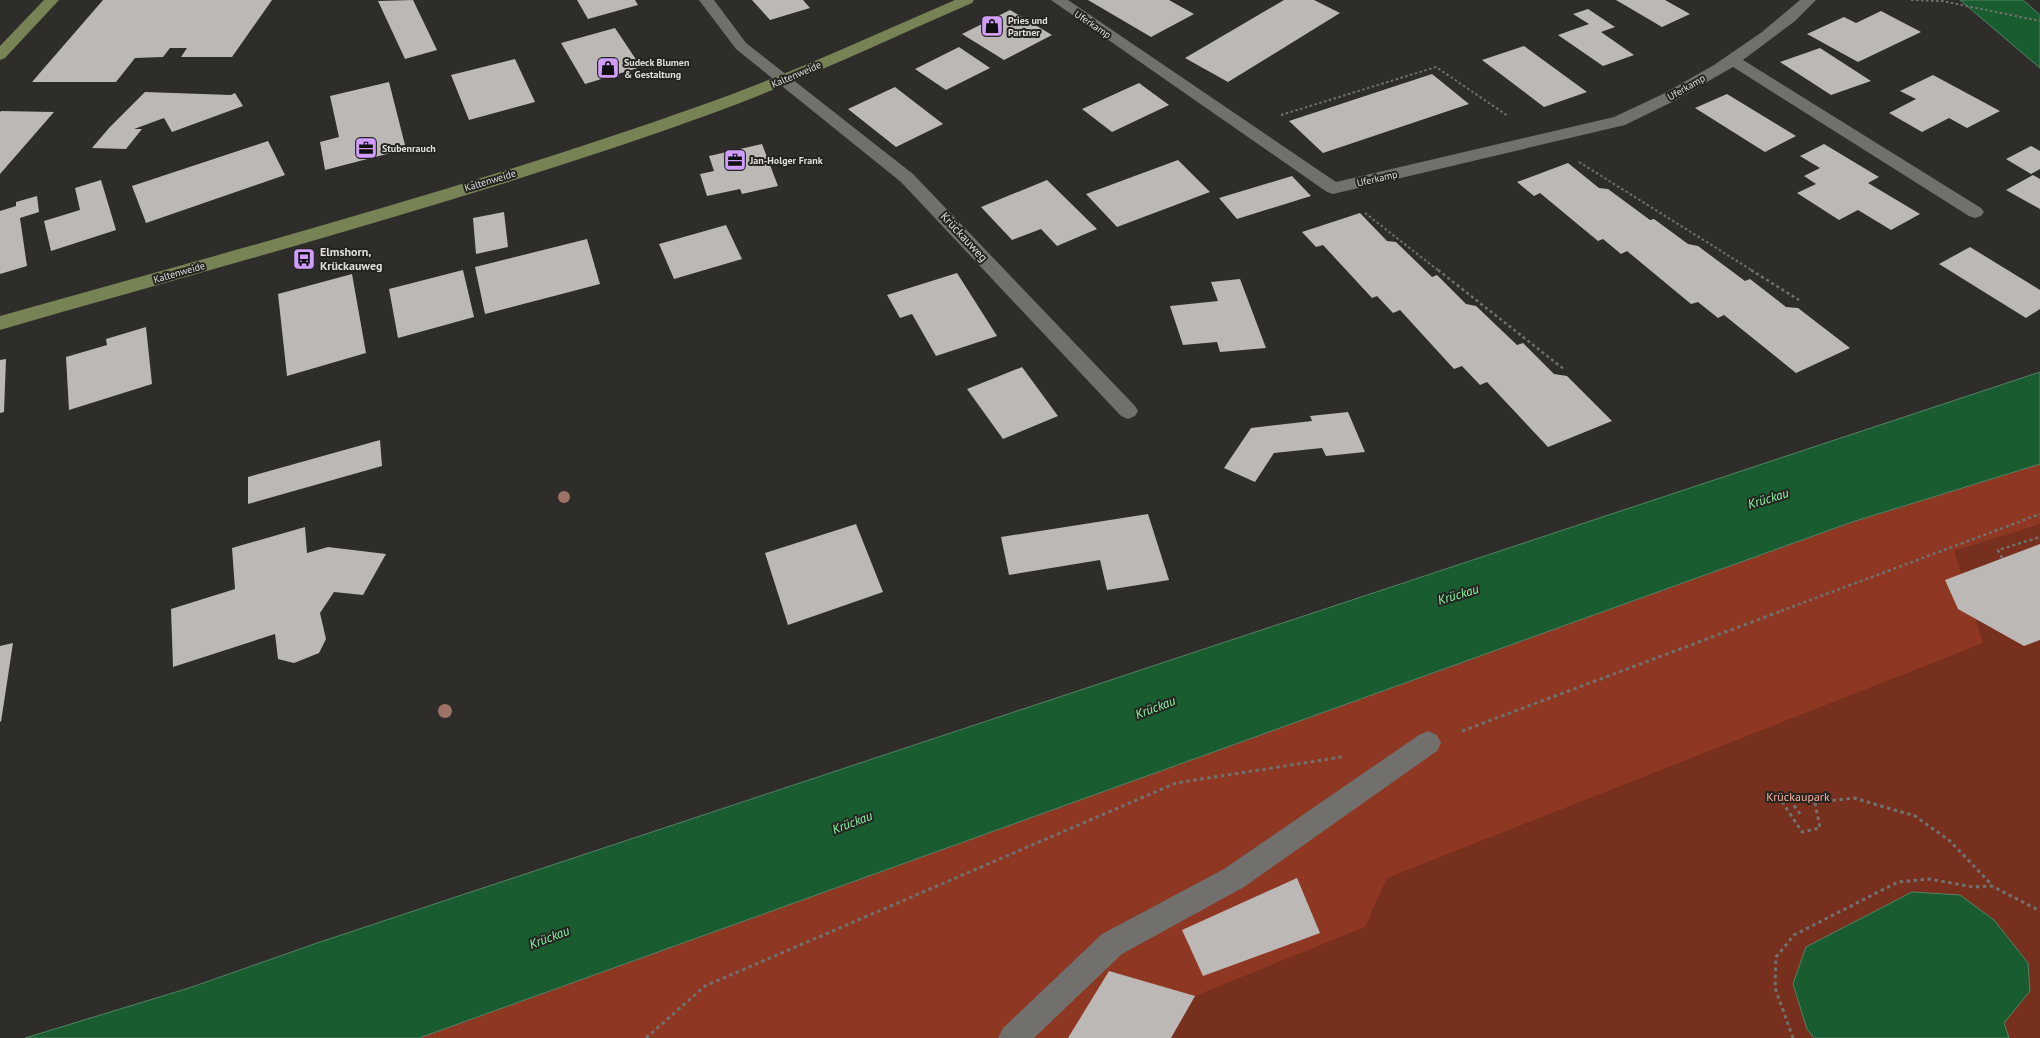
<svg xmlns="http://www.w3.org/2000/svg" width="2040" height="1038" font-family="'PT Sans',sans-serif">
<style>
.green{fill:#772f1e}
.forest{fill:#8e3723}
.water{fill:#185c30;stroke:#548364}
.building{fill:#bcb8b5}
.lines{fill:none;stroke-linecap:round;stroke-linejoin:round}
.path-far2{stroke:#71716e;stroke-width:2;stroke-dasharray:2.5 2.5;stroke-linecap:butt}
.path-far1{stroke:#71716e;stroke-width:2.5;stroke-dasharray:3 3;stroke-linecap:butt}
.path{stroke:#71716e;stroke-width:3;stroke-dasharray:3.5 3.5;stroke-linecap:butt}
.minor{fill:#71706c;fill-rule:evenodd}
.major{fill:#788355;fill-rule:evenodd}
.tree{fill:#9d7368}
.labels{text-anchor:middle;stroke-width:4;stroke-linejoin:round;paint-order:stroke}
.far-poi-label{font-size:10px;font-weight:bold;fill:#dfdfdd;stroke:#252420;text-anchor:start}
.far-street-label{font-size:10px;fill:#dfdfdd;stroke:#252420}
.street-label{font-size:12px;fill:#dfdfdd;stroke:#252420}
.poi-label{font-size:12px;font-weight:bold;fill:#dfdfdd;stroke:#252420;text-anchor:start}
.park-label{font-size:12px;fill:#f7ad9a;stroke:#252420}
.water-label{font-size:13px;font-style:italic;fill:#85f5a4;stroke:#252420}
</style>
<rect width="100%" height="100%" fill="#2e2d2a"/>
<path class="green" d="M2040,464v574h-1621z"/>
<path class="forest" d="M2040,464v60l-86,27 29,92 -596,235 -22,49 -170,69 -24,42h-752l1433,-516z"/>
<g class="water">
<path d="M1960,0h63l17,15v53z"/>
<path d="M2040,372v92l-188,58 -1433,516h-394l164,-50 128,-45z"/>
<path d="M1912,892l48,3 34,25 34,43 2,28 -26,32 5,15h-195l-7,-9 -14,-45 13,-37z"/>
</g>
<g class="building">
<path d="M103,0h169l-40,57h-51l6,-9h-17l-7,9 -28,1 -19,24h-84z"/>
<path d="M413,0l24,50 -32,9 -27,-58z"/>
<path d="M577,0h58l3,5 -50,14z"/>
<path d="M752,0h51l7,8 -40,12z"/>
<path d="M1088,0h81l25,14 -43,23z"/>
<path d="M1284,0h30l26,13 -112,69 -43,-24z"/>
<path d="M1616,0h49l25,14 -28,13z"/>
<path d="M1588,9l27,18 -14,5 33,23 -31,11 -45,-31 31,-11 -16,-10z"/>
<path d="M1010,10l42,25 -48,25 -42,-26z"/>
<path d="M1881,11l40,21 -63,30 -51,-28 37,-17 12,6z"/>
<path d="M615,28l26,39 -56,17 -24,-41z"/>
<path d="M1524,46l63,46 -43,15 -62,-47z"/>
<path d="M959,47l31,21 -44,22 -31,-21z"/>
<path d="M1820,48l51,33 -40,14 -51,-33z"/>
<path d="M515,59l20,43 -66,18 -18,-45z"/>
<path d="M1432,74l37,30 -146,49 -34,-32z"/>
<path d="M1933,75l67,36 -33,17 -18,-10 -27,14 -33,-19 27,-14 -16,-8z"/>
<path d="M389,82l17,67 -81,21 -5,-28 19,-5 -9,-41z"/>
<path d="M1139,83l30,22 -57,27 -30,-23z"/>
<path d="M895,87l48,37 -47,23 -48,-38z"/>
<path d="M145,92l86,3 4,-2 8,13 -71,26 -8,-14 -30,11h8l-16,20 -34,-1 17,-20z"/>
<path d="M1727,94l69,42 -31,16 -70,-44z"/>
<path d="M1,111l53,1 -54,62v-62z"/>
<path d="M268,141l17,34 -139,48 -14,-37z"/>
<path d="M762,144l16,42 -36,8 -2,-5 -33,7 -7,-22 14,-3 -5,-15z"/>
<path d="M1824,144l55,33 -11,6 52,31 -29,16 -33,-20 -19,10 -42,-27 19,-9 -12,-8 16,-8 -20,-12z"/>
<path d="M2031,146l9,5v18l-9,5 -25,-15z"/>
<path d="M1178,160l32,32 -93,35 -31,-33z"/>
<path d="M1568,163l31,25 9,1 42,31 4,-1 34,25 10,2 47,35 5,-2 36,28 12,1 52,40 -54,25 -72,-58 -6,3 -20,-16 -7,2 -64,-53 -6,3 -18,-15 -5,2 -58,-48 -6,3 -17,-14z"/>
<path d="M2033,175l7,4v30l-34,-19z"/>
<path d="M1292,176l19,20 -74,23 -18,-21z"/>
<path d="M101,180l15,50 -65,21 -7,-30 36,-11 -5,-22z"/>
<path d="M1047,180l50,49 -40,17 -16,-17 -29,11 -31,-33z"/>
<path d="M37,196l2,16 -19,6 7,48 -27,8v-63l16,-5v-4z"/>
<path d="M504,212l4,35 -32,7 -3,-36z"/>
<path d="M1360,213l27,28 9,1 36,35 5,-2 29,29 10,2 41,39 6,-2 31,31 13,2 45,45 -64,26 -61,-65 -7,3 -18,-19 -8,3 -54,-59 -7,3 -16,-17 -5,2 -49,-53 -7,2 -14,-15z"/>
<path d="M726,225l16,34 -68,20 -15,-35z"/>
<path d="M587,239l13,45 -115,30 -10,-47z"/>
<path d="M1970,247l70,43v19l-14,9 -87,-54z"/>
<path d="M463,270l11,47 -76,21 -9,-49z"/>
<path d="M957,273l40,63 -61,20 -24,-42 -12,4 -13,-23z"/>
<path d="M352,274l14,79 -79,23 -9,-82z"/>
<path d="M1240,279l26,69 -46,4 -3,-10 -34,3 -13,-39 48,-5 -7,-19z"/>
<path d="M146,327l6,57 -83,26 -3,-53 41,-12 -1,-6z"/>
<path d="M6,359l-2,53 -4,1v-53z"/>
<path d="M1022,367l36,49 -55,23 -36,-50z"/>
<path d="M1348,412l17,40 -39,4 -4,-8 -48,5 -19,29 -31,-14 27,-40 61,-7 -2,-5z"/>
<path d="M380,440l2,26 -134,38v-27z"/>
<path d="M1148,514l21,66 -62,10 -7,-30 -91,15 -8,-38z"/>
<path d="M856,524l27,68 -95,33 -23,-72z"/>
<path d="M305,527l2,26 21,-6 58,7 -23,41 -29,-3 -14,21 6,26 -7,14 -25,10 -16,-4 -3,-25 -102,33 -2,-58 64,-20 -3,-41z"/>
<path d="M2040,544v96l-16,6 -66,-37 -13,-29z"/>
<path d="M13,643l-12,79 -1,-1v-75z"/>
<path d="M1297,878l23,55 -117,43 -21,-46z"/>
<path d="M1109,971l86,25 -24,42h-103z"/>
</g>
<g class="lines">
<g class="path-far2">
<path d="M1911,0l31,1 98,20"/>
<path d="M1281,115l155,-48 72,49"/>
<path d="M1579,162l174,109"/>
<path d="M1365,213l74,58"/>
</g>
<g class="path-far1">
<path d="M1438,270l127,100"/>
<path d="M1751,270l48,30"/>
<path d="M2002,558l-4,-8 42,-13"/>
<path d="M1781,611l259,-97"/>
</g>
<g class="path">
<path d="M1462,731l322,-121"/>
<path d="M1800,814l-11,-16 -10,-1 23,35 18,-4 -5,-25 4,-1 35,-4 61,18 35,25 42,44"/>
<path d="M646,1038l59,-52 471,-203 166,-26"/>
<path d="M1793,1038l-18,-50 1,-31 18,-22 104,-53 31,-3 44,8 19,-1 48,25"/>
</g>
<g class="minor">
<path d="M699,0h15l32,43 167,131 222,232 3,5 -3,5 -7,3 -7,-3 -220,-234 -165,-133z"/>
<path d="M1051,0h17l268,182 278,-65 49,-23 51,-29 48,-33 38,-32h16l-21,21 -52,39 238,148 3,4 -3,4 -6,2 -6,-2 -236,-149 -59,34 -49,24 -292,69 -6,-2z"/>
<path d="M1428,731l9,4 4,8 -4,8 -193,136 -122,67 -88,84h-36l5,-10 99,-94 122,-65 195,-134z"/>
</g>
<g class="major">
<path d="M44,0h15l-54,58 -5,2v-14z"/>
<path d="M955,0h19l-2,3c-85,37 -169,77 -256,109 -234,85 -477,149 -716,218v-14c235,-66 472,-129 702,-211 86,-30 169,-69 253,-105z"/>
</g>
</g>
<g class="tree">
<circle cx="564" cy="497" r="6"/>
<circle cx="445" cy="711" r="7"/>
</g>
<defs>
<g id="shop-square" transform="scale(1.15)"><rect x="-9" y="-9" width="18" height="18" rx="4" fill="#d09dff" stroke="#252420"/><path d="M-5-2.5h2.3a2.7 3.5 0 0 1 5.4 0H5L5.5 6h-11ZM-1.5-2.5h3a1.5 2.3 0 0 0-3 0Z" fill="#111"/></g>
<g id="office-square" transform="scale(1.15)"><rect x="-9" y="-9" width="18" height="18" rx="4" fill="#d09dff" stroke="#252420"/><path d="M-6-3h4V-5.5h4V-3h4V5H-6ZM-1-4.5V-3h2v-1.5ZM-6 0V1H6V0Z" fill="#111"/></g>
<g id="bus-square" transform="scale(1.15)"><rect x="-9" y="-9" width="18" height="18" rx="4" fill="#d09dff" stroke="#252420"/><path d="M-5-6H5V4H4V6H2V4H-2V6H-4V4H-5ZM-3.5-4V0h7V-4ZM-3.5 1.2v1.5H-2V1.2ZM2 1.2v1.5H3.5V1.2Z" fill="#111"/></g>
</defs>
<g fill-rule="evenodd">
<use href="#shop-square" x="992" y="26"/>
<use href="#shop-square" x="608" y="68"/>
<use href="#office-square" x="366" y="148"/>
<use href="#office-square" x="735" y="160"/>
<use href="#bus-square" x="304" y="259"/>
</g>
<g class="labels">
<g class="far-poi-label">
<text x="1008" y="24">Pries und<tspan x="1008" dy="12">Partner</tspan></text>
<text x="624" y="66">Sudeck Blumen<tspan x="624" dy="12">&amp; Gestaltung</tspan></text>
<text x="382" y="152">Stubenrauch</text>
<text x="750" y="164">Jan-Holger Frank</text>
</g>
<g class="far-street-label">
<text transform="translate(1093 24) rotate(34)" y="4">Uferkamp</text>
<text transform="translate(796 74) rotate(-23)" y="4">Kaltenweide</text>
<text transform="translate(1686 87) rotate(-30)" y="4">Uferkamp</text>
<text transform="translate(1377 178) rotate(-13)" y="4">Uferkamp</text>
<text transform="translate(490 180) rotate(-17)" y="4">Kaltenweide</text>
<text transform="translate(179 272) rotate(-16)" y="4">Kaltenweide</text>
</g>
<g class="street-label">
<text transform="translate(964 237) rotate(47)" y="4">Krückauweg</text>
</g>
<g class="poi-label">
<text x="320" y="256">Elmshorn,<tspan x="320" dy="14">Krückauweg</tspan></text>
</g>
<g class="park-label">
<text x="1798" y="801">Krückaupark</text>
</g>
<g class="water-label">
<text transform="translate(1768 498) rotate(-17)" y="5">Krückau</text>
<text transform="translate(1458 594) rotate(-17)" y="5">Krückau</text>
<text transform="translate(1155 707) rotate(-21)" y="5">Krückau</text>
<text transform="translate(852 822) rotate(-21)" y="5">Krückau</text>
<text transform="translate(549 937) rotate(-21)" y="5">Krückau</text>
</g>
</g>
</svg>
